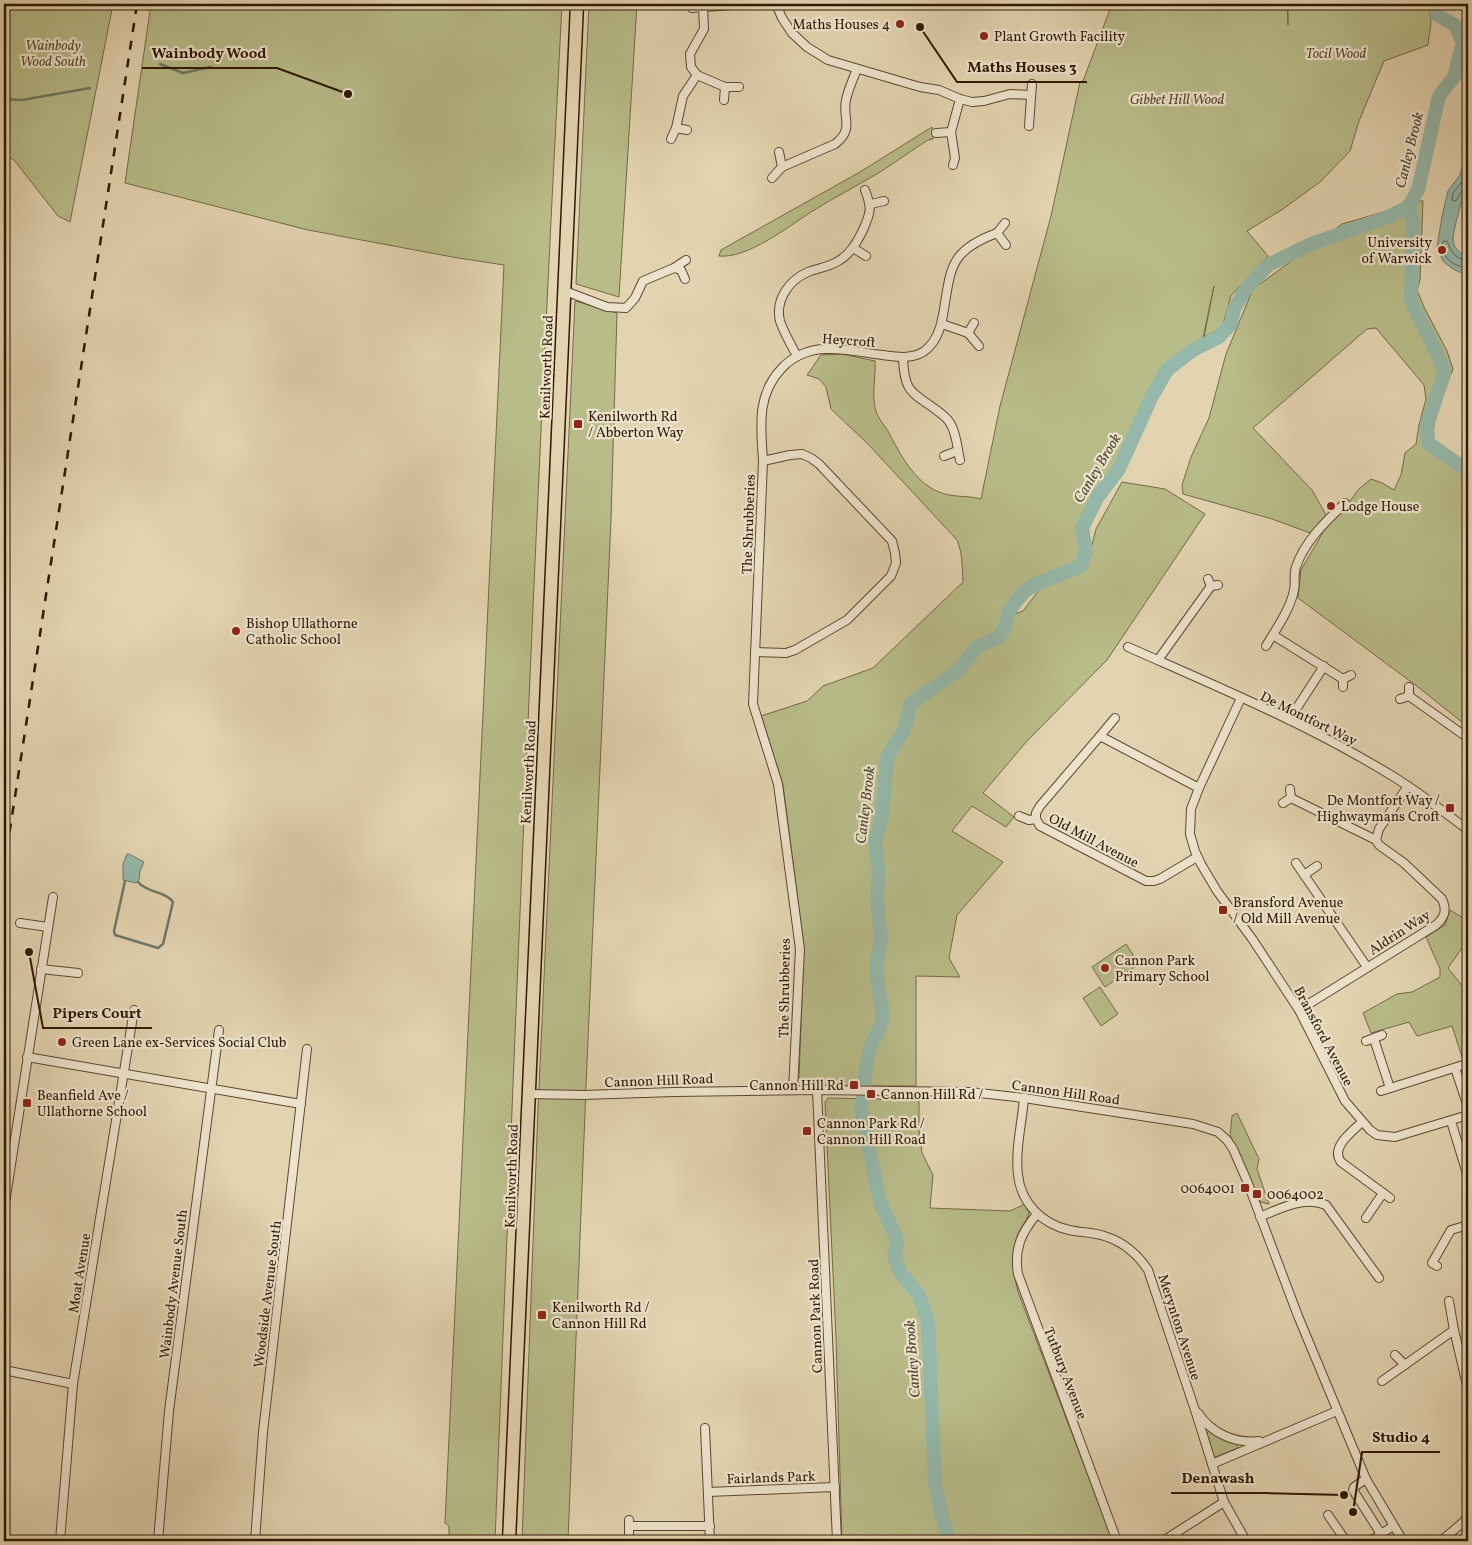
<svg xmlns="http://www.w3.org/2000/svg" width="1472" height="1545" font-family="Vollkorn,serif">
<style>
.green{fill:#b8bc89;stroke:#746a46}
.water{fill:#95b8aa;stroke:#6d7868}
.lines{fill:none;stroke-linecap:round;stroke-linejoin:round}
.shore{stroke:#626857;stroke-width:1}
.stream{stroke:#6d7868;stroke-width:2.5}
.river{stroke:#95b8aa;stroke-width:14}
.minor-casing{stroke:#5d472f;stroke-width:10}
.primary-casing{stroke:#301804;stroke-width:15}
.minor{stroke:#ede3cc;stroke-width:8}
.primary{stroke:#e3d4b1;stroke-width:12}
.rail{stroke:#301804;stroke-width:2.5;stroke-dasharray:9 9;stroke-linecap:butt}
.poi-dot{fill:#8f2418;stroke:#ede3cc;stroke-width:2}
.labels{text-anchor:middle;stroke-width:4.5;stroke-linejoin:round;paint-order:stroke}
.poi-label{font-size:14px;fill:#301804;stroke:#ede3cc;text-anchor:start}
.park-label{font-size:14px;font-style:italic;fill:#59492c;stroke:#ede3cc}
.street-label{font-size:14px;fill:#301804;stroke:#ede3cc}
.water-label{font-size:15px;font-style:italic;fill:#4e4836;stroke:#ede3cc}
.leader{fill:none;stroke:#301804;stroke-width:2}
.callout-dot{fill:#301804;stroke:#ede3cc;stroke-width:2}
.callout-label{font-size:15px;text-anchor:middle;font-weight:bold;fill:#301804;stroke:#ede3cc;stroke-width:4.5;stroke-linejoin:round;paint-order:stroke}
</style>
<rect width="100%" height="100%" fill="#e3d4b1"/>
<filter id="stains"><feTurbulence type="fractalNoise" baseFrequency=".004" numOctaves="4"/><feColorMatrix values="0 0 0 0 .2 0 0 0 0 .09 0 0 0 0 .02 0 0 0 .5 -.17"/></filter>
<radialGradient id="worn" r=".72"><stop offset=".6" stop-color="#630" stop-opacity="0"/><stop offset="1" stop-color="#630" stop-opacity=".3"/></radialGradient>
<g class="green">
<path d="M4,4h109l-43,218 -12,-6 -44,-56 -10,-6z"/>
<path d="M151,4h411c-27,512 -47,1025 -67,1537h-46v-15l-4,-3 59,-1258 -46,-7 -150,-28 -183,-47z"/>
<path d="M589,4h48l-18,293 -43,-13z"/>
<path d="M1112,4h175l1,21v-21h141l2,19 -3,22 -44,16 -25,60 -9,30 -30,31 -37,27 -36,22 21,25 -37,40 -9,32 -18,9 10,-51 -11,52 -21,13 -19,18 -16,28 -32,72 -20,25 -18,33 6,25 -4,13c-26,10 -69,20 -74,53l18,-7 16,-21 47,-22 10,-39 26,-47 43,7 40,25 -98,146 -80,81 -44,52 31,24 -8,10 -34,-21 -20,25 51,31 -46,53 -8,43 11,19 -44,-1v110h-108l-9,-9 5,-129 -21,-163 -22,-69 46,-15 16,-15 50,-18 90,-86c-1,-14 0,-28 -6,-42l-90,-97 -36,-34 -5,-22 -7,-8 -12,-4 14,-20 21,-1 33,7c1,16 -4,35 1,50 2,7 8,14 12,20 12,23 26,51 51,61 14,6 28,3 42,7l19,-93 51,-190 29,-134 3,-1z"/>
<path d="M932,127l1,12 -5,1c-16,10 -32,22 -48,32 -23,14 -47,26 -69,40 -23,15 -64,47 -92,44l2,-6 139,-78z"/>
<path d="M1409,200l14,1 -3,79 -3,10 7,17 23,44 6,18 -10,25 -9,31 -2,15 36,25v262l-50,-40 -120,-89 3,-28 29,-50 16,-14 13,-17 12,-10 11,4 12,7 7,-15 4,-22 11,-9 3,-19 7,-26 -2,-14 -48,-57 -9,1 -114,99 59,62 14,25 -13,19 -41,-15 -89,-25 -1,-9 9,-28 18,-39 17,-64 27,-65 89,-65 45,-13z"/>
<path d="M575,301l42,12 -6,206 -24,543 -19,479h-46l16,-432z"/>
<path d="M1450,910l18,11v24l-6,3 -14,20 20,25v73h-3l-13,-40 -35,10 -8,-14 -38,11 -8,-20 34,-19 15,-2 28,-15v-8l-14,-32 19,-12z"/>
<path d="M1126,944l13,20 -34,23 -13,-20z"/>
<path d="M1100,987l18,27 -17,12 -18,-28z"/>
<path d="M828,1098l91,2v30l3,23 11,22 -3,33 80,3 15,-7 4,8 -1,4c-2,6 -6,9 -8,14 -10,22 -7,39 -2,62l95,249h-271l-6,-203 -11,-236z"/>
<path d="M1237,1113l22,46 -2,10 12,35 -9,-2 -30,-67 2,-19z"/>
<path d="M1209,1431l13,8 15,5 1,4 -23,9 -3,-3 -6,-20z"/>
</g>
<g class="water">
<path d="M1468,133v60l-3,2c-5,9 -6,17 -9,27 -3,16 -7,22 7,33h5v16l-6,2 -9,-4 -10,-8 -6,-14 5,-30 6,-26 12,-16 4,-14 -2,-13z"/>
<path d="M127,854h2l15,8 -4,9 -1,9 -3,3 -13,-3v-16z"/>
</g>
<g class="lines">
<g class="shore">
<path d="M1468,166l-3,12 -12,15 -1,7 4,1 6,-10 6,-2"/>
<path d="M1468,260c-12,1 -17,-9 -21,-19h-4c-4,15 11,27 25,26"/>
</g>
<g class="stream">
<path d="M160,64l23,9 28,-6"/>
<path d="M4,99l18,1 68,-12"/>
<path d="M125,881l-11,50 1,4 43,13 5,-4 10,-42c-8,-11 -26,-9 -35,-20"/>
</g>
<g class="river">
<path d="M1408,207l5,16 -2,78 30,61 3,12 -17,51 1,18 40,28"/>
<path d="M950,1541l-8,-24 -7,-34 -7,-162 -9,-26 -19,-23 -6,-17 3,-12 -2,-8 -15,-33 -19,-93 5,-41 5,-23 11,-23v-12l-6,-42 5,-29 -4,-41 2,-25 -4,-33 7,-23 5,-59 18,-30 6,-25 47,-32 19,-24 22,-10 6,-10 3,-13 8,-13 9,-10 9,-6 47,-19 5,-14 -4,-24 15,-30 22,-29 32,-71 16,-28 26,-20 26,-13 12,-13 3,-15 12,-20 22,-24 43,-21 77,-27 20,-10 10,-17 21,-94 15,-19 9,-35 -8,-17 -18,-10 -1,-11"/>
</g>
<g class="minor-casing">
<g id="minor">
<path d="M776,4l6,14 10,15 15,14 21,13 92,27 19,3 21,9 12,3 12,-1 26,-7 21,1"/>
<path d="M703,7l1,22 -14,25 1,13 6,8 28,12"/>
<path d="M692,8l52,-4"/>
<path d="M724,100l1,-13h14"/>
<path d="M1029,126l3,-42"/>
<path d="M676,128l7,-32 14,-21"/>
<path d="M951,132l4,26 -2,7"/>
<path d="M936,133l15,-1 9,-33"/>
<path d="M671,139l5,-11 11,2"/>
<path d="M782,167l53,-23c20,-16 7,-25 11,-44 2,-10 7,-21 11,-31"/>
<path d="M772,178l10,-11 -3,-15"/>
<path d="M871,204l13,-3"/>
<path d="M1005,223l-8,10 9,12"/>
<path d="M853,248l13,8"/>
<path d="M674,268l12,-8"/>
<path d="M565,291l42,16 19,1 9,-10 8,-17 31,-13 7,2 4,9"/>
<path d="M974,323l-6,10 11,13"/>
<path d="M942,324l26,9"/>
<path d="M797,356c-6,-11 -13,-23 -17,-35 -5,-21 9,-41 28,-49 10,-4 22,-5 32,-12 11,-7 17,-18 23,-30 8,-18 9,-22 2,-40"/>
<path d="M903,357c1,38 10,35 36,55 4,3 8,6 11,11 7,11 7,25 10,37"/>
<path d="M944,456l13,-5"/>
<path d="M1208,579l3,7 7,-1"/>
<path d="M1273,635l70,44"/>
<path d="M1266,646c9,-15 25,-38 28,-56 2,-7 -1,-15 2,-23 8,-25 30,-46 49,-64"/>
<path d="M1128,647c90,40 182,78 266,130 26,16 50,35 74,53"/>
<path d="M755,652l31,1 9,-3 52,-30 44,-44 5,-13 -1,-10 -3,-12 -73,-77 -8,-6 -9,-4 -12,1 -27,6"/>
<path d="M1158,660l53,-74"/>
<path d="M1343,687v-8l8,-4"/>
<path d="M1409,696l59,42"/>
<path d="M1241,698l-42,90 -8,21 -1,25 5,17 6,13 16,27 36,49 46,70 46,91 25,29 7,5 18,2 73,-22"/>
<path d="M1400,699l9,-3v-9"/>
<path d="M1289,720l35,-54"/>
<path d="M1100,736l15,-18"/>
<path d="M1291,798l85,42"/>
<path d="M1283,803l8,-5 -1,-9"/>
<path d="M1019,816l10,4 7,-1 4,7 106,55h8l6,-2 37,-22"/>
<path d="M1036,819v-6l4,-7 60,-70 99,52"/>
<path d="M1296,863l71,104"/>
<path d="M1304,875l13,-9"/>
<path d="M20,923l28,4"/>
<path d="M41,969l37,4"/>
<path d="M1299,1010l137,-85c9,-8 11,-15 6,-26l-38,-36 -25,-18 -3,-5 3,-11 29,-43"/>
<path d="M1374,1039l16,49"/>
<path d="M1366,1041l16,-6"/>
<path d="M27,1057l274,47"/>
<path d="M1455,1068l13,39"/>
<path d="M793,1090l7,-141 -22,-165 -25,-80 10,-243c-2,-34 -7,-66 19,-93 11,-12 28,-19 44,-19 19,-1 38,4 57,6 14,2 32,5 44,-6 9,-8 14,-22 16,-34 8,-46 5,-64 54,-82"/>
<path d="M817,1090l20,451"/>
<path d="M1381,1091l82,-26"/>
<path d="M529,1094l54,1 91,-3 143,-2 153,2 54,6 169,26 25,8 9,8 6,9 14,32 51,135 68,163 37,62"/>
<path d="M1024,1098c-2,25 -9,52 -6,77 3,28 24,49 51,55 13,3 26,2 38,7 18,6 31,18 41,33l47,140 29,92 22,39"/>
<path d="M1451,1121l17,56"/>
<path d="M1362,1122c-10,10 -32,25 -21,40l49,36"/>
<path d="M4,1209l49,-312"/>
<path d="M1037,1214c-16,19 -23,35 -19,60l99,267"/>
<path d="M1260,1217c20,-9 44,-21 66,-12l53,73"/>
<path d="M1366,1218l17,-25"/>
<path d="M1437,1266l-5,-3 19,-33 17,-5"/>
<path d="M1449,1301l5,29 14,59"/>
<path d="M1395,1355l10,10"/>
<path d="M4,1370l69,14"/>
<path d="M1382,1381l72,-51"/>
<path d="M1198,1413c13,20 37,31 61,28"/>
<path d="M705,1428l5,113"/>
<path d="M1212,1464l125,-53"/>
<path d="M1366,1479l-12,8 -1,3 28,44"/>
<path d="M708,1492l127,-5"/>
<path d="M1328,1515l18,26"/>
<path d="M629,1520v13"/>
<path d="M629,1526h81"/>
<path d="M60,1541l13,-157 61,-374"/>
<path d="M158,1541l11,-130 50,-381"/>
<path d="M255,1541l8,-109 44,-383"/>
<path d="M1163,1541l61,-39"/>
<path d="M1371,1541l22,-15"/>
<path d="M1441,1541l27,-23"/>
</g>
</g>
<g class="primary-casing">
<path id="primary" d="M509,1541l68,-1537"/>
</g>
<use href="#minor" class="minor"/>
<use href="#primary" class="primary"/>
<path class="rail" d="M4,868l133,-864"/>
</g>
<g class="poi-dot">
<circle cx="900" cy="24" r="5"/>
<circle cx="984" cy="36" r="5"/>
<circle cx="1442" cy="250" r="5"/>
<rect x="573" y="419" width="10" height="10" rx="2.5"/>
<circle cx="1331" cy="506" r="5"/>
<circle cx="236" cy="631" r="5"/>
<rect x="1445" y="803" width="10" height="10" rx="2.5"/>
<rect x="1218" y="905" width="10" height="10" rx="2.5"/>
<circle cx="1105" cy="968" r="5"/>
<circle cx="62" cy="1042" r="5"/>
<rect x="849" y="1080" width="10" height="10" rx="2.5"/>
<rect x="866" y="1089" width="10" height="10" rx="2.5"/>
<rect x="22" y="1098" width="10" height="10" rx="2.5"/>
<rect x="802" y="1126" width="10" height="10" rx="2.5"/>
<rect x="1240" y="1183" width="10" height="10" rx="2.5"/>
<rect x="1252" y="1189" width="10" height="10" rx="2.5"/>
<rect x="537" y="1310" width="10" height="10" rx="2.5"/>
</g>
<g class="labels">
<g class="poi-label">
<text x="890" y="29" text-anchor="end">Maths Houses 4</text>
<text x="994" y="41">Plant Growth Facility</text>
<text x="1432" y="247" text-anchor="end">University<tspan x="1432" dy="16">of Warwick</tspan></text>
<text x="588" y="421">Kenilworth Rd<tspan x="588" dy="16">/ Abberton Way</tspan></text>
<text x="1341" y="511">Lodge House</text>
<text x="246" y="628">Bishop Ullathorne<tspan x="246" dy="16">Catholic School</tspan></text>
<text x="1440" y="805" text-anchor="end">De Montfort Way /<tspan x="1440" dy="16">Highwaymans Croft</tspan></text>
<text x="1233" y="907">Bransford Avenue<tspan x="1233" dy="16">/ Old Mill Avenue</tspan></text>
<text x="1115" y="965">Cannon Park<tspan x="1115" dy="16">Primary School</tspan></text>
<text x="72" y="1047">Green Lane ex-Services Social Club</text>
<text x="844" y="1090" text-anchor="end">Cannon Hill Rd</text>
<text x="881" y="1099">Cannon Hill Rd /</text>
<text x="37" y="1100">Beanfield Ave /<tspan x="37" dy="16">Ullathorne School</tspan></text>
<text x="817" y="1128">Cannon Park Rd /<tspan x="817" dy="16">Cannon Hill Road</tspan></text>
<text x="1235" y="1193" text-anchor="end">0064001</text>
<text x="1267" y="1199">0064002</text>
<text x="552" y="1312">Kenilworth Rd /<tspan x="552" dy="16">Cannon Hill Rd</tspan></text>
</g>
<g class="park-label">
<text x="53" y="50">Wainbody<tspan x="53" dy="16">Wood South</tspan></text>
<text x="1336" y="58">Tocil Wood</text>
<text x="1177" y="104">Gibbet Hill Wood</text>
</g>
<g class="street-label">
<text transform="translate(849 340) rotate(4)" y="5">Heycroft</text>
<text transform="translate(546 367) rotate(-88)" y="5">Kenilworth Road</text>
<text transform="translate(748 524) rotate(-88)" y="5">The Shrubberies</text>
<text transform="translate(1309 718) rotate(26)" y="5">De Montfort Way</text>
<text transform="translate(528 772) rotate(-87)" y="5">Kenilworth Road</text>
<text transform="translate(1094 840) rotate(28)" y="5">Old Mill Avenue</text>
<text transform="translate(1399 932) rotate(-33)" y="5">Aldrin Way</text>
<text transform="translate(784 988) rotate(-89)" y="5">The Shrubberies</text>
<text transform="translate(1324 1036) rotate(62)" y="5">Bransford Avenue</text>
<text transform="translate(659 1080) rotate(-2)" y="5">Cannon Hill Road</text>
<text transform="translate(1066 1092) rotate(8)" y="5">Cannon Hill Road</text>
<text transform="translate(511 1176) rotate(-88)" y="5">Kenilworth Road</text>
<text transform="translate(79 1273) rotate(-81)" y="5">Moat Avenue</text>
<text transform="translate(173 1284) rotate(-83)" y="5">Wainbody Avenue South</text>
<text transform="translate(267 1294) rotate(-83)" y="5">Woodside Avenue South</text>
<text transform="translate(815 1316) rotate(-92)" y="5">Cannon Park Road</text>
<text transform="translate(1180 1327) rotate(72)" y="5">Merynton Avenue</text>
<text transform="translate(1066 1373) rotate(69)" y="5">Tutbury Avenue</text>
<text transform="translate(771 1477) rotate(-2)" y="5">Fairlands Park</text>
</g>
<g class="water-label">
<text transform="translate(1409 150) rotate(-76)" y="5">Canley Brook</text>
<text transform="translate(1097 468) rotate(-59)" y="5">Canley Brook</text>
<text transform="translate(865 805) rotate(-83)" y="5">Canley Brook</text>
<text transform="translate(912 1359) rotate(-94)" y="5">Canley Brook</text>
</g>
</g>
<path class="leader" d="M348 94L277 68H142M920 27L957 82H1087M29 952L43 1028H152M1353 1512L1362 1452H1440M1344 1495L1264 1493H1171"/>
<g class="callout-dot">
<circle cx="348" cy="94" r="5"/>
<circle cx="920" cy="27" r="5"/>
<circle cx="29" cy="952" r="5"/>
<circle cx="1353" cy="1512" r="5"/>
<circle cx="1344" cy="1495" r="5"/>
</g>
<g class="callout-label">
<text x="209" y="58">Wainbody Wood</text>
<text x="1022" y="72">Maths Houses 3</text>
<text x="97" y="1018">Pipers Court</text>
<text x="1401" y="1442">Studio 4</text>
<text x="1218" y="1483">Denawash</text>
</g>
<rect width="1472" height="1545" fill="none" stroke="#e3d4b1" stroke-width="20"/>
<rect x="5" y="5" width="1462" height="1535" fill="none" stroke="#301804" stroke-width="2.5"/>
<rect x="10" y="10" width="1452" height="1525" fill="none" stroke="#301804"/>
<rect width="100%" height="100%" filter="url(#stains)"/>
<rect width="100%" height="100%" fill="url(#worn)"/>
</svg>
